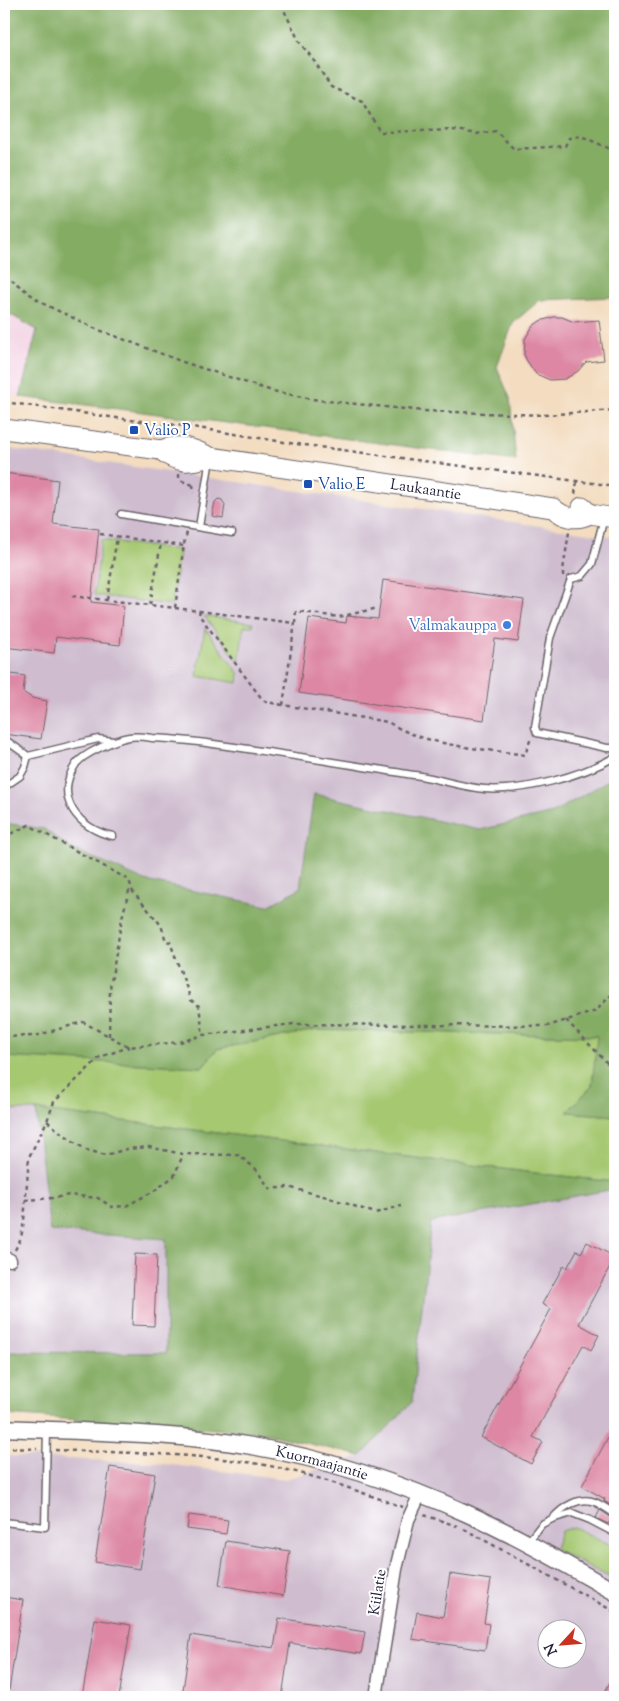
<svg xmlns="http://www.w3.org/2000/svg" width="619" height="1701" font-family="'Sorts Mill Goudy',serif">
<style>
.built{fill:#f2cfe1}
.industrial{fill:#cfbdcf;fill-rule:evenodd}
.green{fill:#a5c871;stroke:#647556}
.forest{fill:#84ac63;stroke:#53674f}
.building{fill:#dd87a4}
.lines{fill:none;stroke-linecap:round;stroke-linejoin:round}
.service-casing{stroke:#6b6369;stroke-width:9}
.minor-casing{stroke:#6b6369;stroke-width:15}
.tertiary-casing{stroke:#6b6369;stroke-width:19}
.secondary-casing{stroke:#6b6369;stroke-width:21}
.path{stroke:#6b6369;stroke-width:2.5;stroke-dasharray:4 4;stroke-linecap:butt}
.service{stroke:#fff;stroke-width:6}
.minor{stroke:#fff;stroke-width:12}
.tertiary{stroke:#fff;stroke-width:16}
.secondary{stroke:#fff;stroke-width:19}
.transit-dot{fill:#1a4fb4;stroke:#fff;stroke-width:2}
.shop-dot{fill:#3f7fe0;stroke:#fff;stroke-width:2}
.labels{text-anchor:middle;stroke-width:4;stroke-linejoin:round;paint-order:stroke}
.transit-label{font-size:15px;fill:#164399;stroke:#fff;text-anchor:start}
.street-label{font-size:15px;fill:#22223b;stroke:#fff}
.shop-label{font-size:15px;fill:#366cbe;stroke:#fff;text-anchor:end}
</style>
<rect width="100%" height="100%" fill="#fff"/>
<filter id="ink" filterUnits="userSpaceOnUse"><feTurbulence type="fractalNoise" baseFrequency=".02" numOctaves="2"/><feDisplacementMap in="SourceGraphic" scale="10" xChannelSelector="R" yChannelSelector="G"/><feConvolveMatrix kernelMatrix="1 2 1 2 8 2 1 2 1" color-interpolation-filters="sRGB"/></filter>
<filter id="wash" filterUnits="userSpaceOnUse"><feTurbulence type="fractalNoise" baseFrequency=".0096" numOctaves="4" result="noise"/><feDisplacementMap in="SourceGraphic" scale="20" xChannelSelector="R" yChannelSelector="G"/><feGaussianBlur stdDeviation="1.12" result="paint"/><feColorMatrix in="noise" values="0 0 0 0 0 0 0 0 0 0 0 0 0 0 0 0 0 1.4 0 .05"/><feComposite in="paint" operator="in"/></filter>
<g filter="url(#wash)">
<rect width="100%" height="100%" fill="#f3dcbf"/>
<path class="built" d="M4,311l34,19 -18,67 -16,-3z"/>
<g class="industrial">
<path d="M4,448l611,89v239l-62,37 -73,17 -166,-36 -14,94 -32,18 -123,-25 -75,-33 -26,-19 -40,-6z"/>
<path d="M4,1110h32l14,121 116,8v115l-162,-2z"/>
<path d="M615,1189v508h-611v-241l152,7 130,16 75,-23 51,-54 19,-180zM546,1628h30v30h-30z"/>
</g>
<g class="green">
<path d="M101,540l78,10 -7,55 -78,-10z"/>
<path d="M204,616l49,7v3h-9l-5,36z"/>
<path d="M205,628l34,46 -1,9 -41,-7z"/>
<path d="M316,1030l282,6 -6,50 -24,26 47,4v66l-80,-9 -499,-63h-32v-53l198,10 15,-18z"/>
<path d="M573,1527l42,20v33l-59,-30 -1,-2 6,-17z"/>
</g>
<g class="forest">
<path d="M4,4h611v293l-75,3 -27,23 -16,44 13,31 6,63 -389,-51 -107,-13 17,-67 -33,-19z"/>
<path d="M615,776v340l-48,-4 25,-26 5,-50 -281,-6 -99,19 -15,18 -198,-10v-234l40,6 26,19 75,33 123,25 32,-18 14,-94 166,36 73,-17z"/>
<path d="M36,1110l499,63 80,9v7l-184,33 -19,180 -51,54 -102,-24 -255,-17v-63l162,1v-114l-116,-8z"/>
</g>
<g id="blocks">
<g class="building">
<path d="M554,317h8l12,5 25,-2 5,40 -18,2 -8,9 -13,8 -15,1 -14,-6 -9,-13 -3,-7 1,-15 8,-13 7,-5z"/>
<path d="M4,473l54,7 -5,44 46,5 -8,73 33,4 -4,39 -64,-8 -2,16 -50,-6z"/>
<path d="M218,499l4,1 3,5 -2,13 -11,-2 3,-14z"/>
<path d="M383,580l141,20 -6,42 -23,-3 -11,81 -185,-27 10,-75 37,5 1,-7 31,3z"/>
<path d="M4,673l21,3 -2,16 9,6 15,3 -6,38 -37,-5z"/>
<path d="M587,1242l28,15 -36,67 20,11 -8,15 -8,-5 -50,92 10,5 -12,22 -50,-27 70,-128 -9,-5 22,-39 3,3 10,-18 4,3z"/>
<path d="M135,1254l22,1 -3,71 -22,-1z"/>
<path d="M615,1424v84l-11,-7 1,-2 -23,-13z"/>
<path d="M110,1467l45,7 -15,95 -45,-7z"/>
<path d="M600,1510l12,8 -4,6 -12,-6z"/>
<path d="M189,1515l39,5 -2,14 -39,-5z"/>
<path d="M226,1541l64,10 -7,45 -64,-11z"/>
<path d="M450,1574l41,6 -7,43 5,1 -4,26 -73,-11 5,-27 26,5z"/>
<path d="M4,1597l19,3 -14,90 -5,-1z"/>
<path d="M279,1618l86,14 -4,22 -71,-11 -8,54h-100l9,-62 83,13z"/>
<path d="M95,1619l36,6 -12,72h-37z"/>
<path d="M615,1673v24h-13z"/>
</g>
</g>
</g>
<g filter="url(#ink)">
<use href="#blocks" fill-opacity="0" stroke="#6b6369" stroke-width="1"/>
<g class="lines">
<g class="service-casing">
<g id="service">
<path d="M121,514l111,19"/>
<path d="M604,518l-12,46 -10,12 -11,3 -21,59 -15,89 2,6 70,15h8"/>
<path d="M199,527l11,-68"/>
<path d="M4,739l24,17 70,-17 15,2"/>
<path d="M4,787l16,-11 5,-9 3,-11"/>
<path d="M113,836c-35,-7 -60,-39 -37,-72 7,-10 40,-25 53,-27 7,-1 16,0 23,1 25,1 50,4 75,8 65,9 130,20 194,30 21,4 42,11 63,13 40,3 97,-13 131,-32"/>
<path d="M553,1518c10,-11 26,-22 42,-16 7,3 14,8 20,12"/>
<path d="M4,1522l41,5 2,-97"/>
<path d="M527,1543l15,-19 10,-5 20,-6 18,7 25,13"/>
</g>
</g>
<g class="minor-casing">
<g id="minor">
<path d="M4,1258l6,2"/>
<path d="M376,1697l20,-128 12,-49 12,-26"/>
</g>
</g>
<g class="tertiary-casing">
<g id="tertiary">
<path id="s1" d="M4,1428c83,4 167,4 248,18 74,13 148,37 216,68 51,23 99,51 147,78"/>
</g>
</g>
<g class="secondary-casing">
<g id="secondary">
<path id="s2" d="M4,429l157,21c18,-7 32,-2 49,7l343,51c11,10 24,13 37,6"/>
<path d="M161,450c16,14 29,13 49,7"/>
<path d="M582,507l8,7 25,4"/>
</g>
</g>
<g class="path">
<path d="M281,4l19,39 13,16 18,28 31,14 18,31 78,-2 18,4 20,-3 18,18 51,-3 4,-8 12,-2 34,15"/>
<path d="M4,274l38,29 52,25 89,34 89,29 46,9 106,11 120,4 71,-5"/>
<path d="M4,402l127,18 55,6 104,17 141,19 184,24"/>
<path d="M179,474v5l3,2 11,4"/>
<path d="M193,485l1,8"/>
<path d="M575,494l2,-13"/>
<path d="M100,534l84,12"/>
<path d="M563,576v-6l6,-38"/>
<path d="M72,596l103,12 9,-64 3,-12"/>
<path d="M107,600l10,-63"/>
<path d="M150,605l11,-62"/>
<path d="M175,608l120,15 -12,82 105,17c39,25 92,26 137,33l6,-17"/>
<path d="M200,610l-1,5 63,84 4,3 17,3"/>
<path d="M295,623l1,-12 43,6 39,-9"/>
<path d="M4,837l25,-12 100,55 4,12 28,33 5,16 4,1 21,58 8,6 4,29"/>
<path d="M566,1020l46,48 3,9"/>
<path d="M109,1036l1,-48 12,-70 8,-31"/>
<path d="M4,1037l31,-1 48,-14 46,25 51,-5 23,-7 90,-11 255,2 48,-15 14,-15 5,3"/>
<path d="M47,1121l12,10 27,19 20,5 21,-6 22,-2 34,7 55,1 17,13 15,21 18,-2 39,10 48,16 26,-7"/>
<path d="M25,1200l29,-2 15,-3 29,3 14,9 14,-1 28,-15 20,-15 9,-21"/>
<path d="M15,1250l6,-12 3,-17 5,-64 18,-36 7,-19 46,-45 29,-10"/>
<path d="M4,1448l33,1"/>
<path d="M55,1450c66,3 133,3 198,13 52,8 101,27 150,44"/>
<path d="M424,1515l33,11"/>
<path d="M464,1529l151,83"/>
</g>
<use href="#service" class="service"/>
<use href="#minor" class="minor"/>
<use href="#tertiary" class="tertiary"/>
<use href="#secondary" class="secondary"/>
</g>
</g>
<g class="transit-dot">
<rect x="129" y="425" width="10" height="10" rx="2.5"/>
<rect x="303" y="479" width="10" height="10" rx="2.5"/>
</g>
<circle class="shop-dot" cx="507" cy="625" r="5"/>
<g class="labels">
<g class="transit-label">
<text x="144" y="435">Valio P</text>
<text x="318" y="489">Valio E</text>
</g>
<g class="street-label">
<text dy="5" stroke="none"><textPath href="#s2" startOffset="428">Laukaantie</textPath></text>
<text dy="5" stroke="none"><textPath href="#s1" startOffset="321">Kuormaajantie</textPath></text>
<text transform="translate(377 1592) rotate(-81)" y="5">Kiilatie</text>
</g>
<g class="shop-label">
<text x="497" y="630">Valmakauppa</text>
</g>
</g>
<rect width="619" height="1701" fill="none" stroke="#fff" stroke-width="20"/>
<g transform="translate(562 1644) rotate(244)"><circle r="24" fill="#ffffff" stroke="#a7a7b1"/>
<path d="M0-4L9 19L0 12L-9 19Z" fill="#c8321e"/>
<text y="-8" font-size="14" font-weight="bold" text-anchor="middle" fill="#22223b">N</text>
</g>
</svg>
